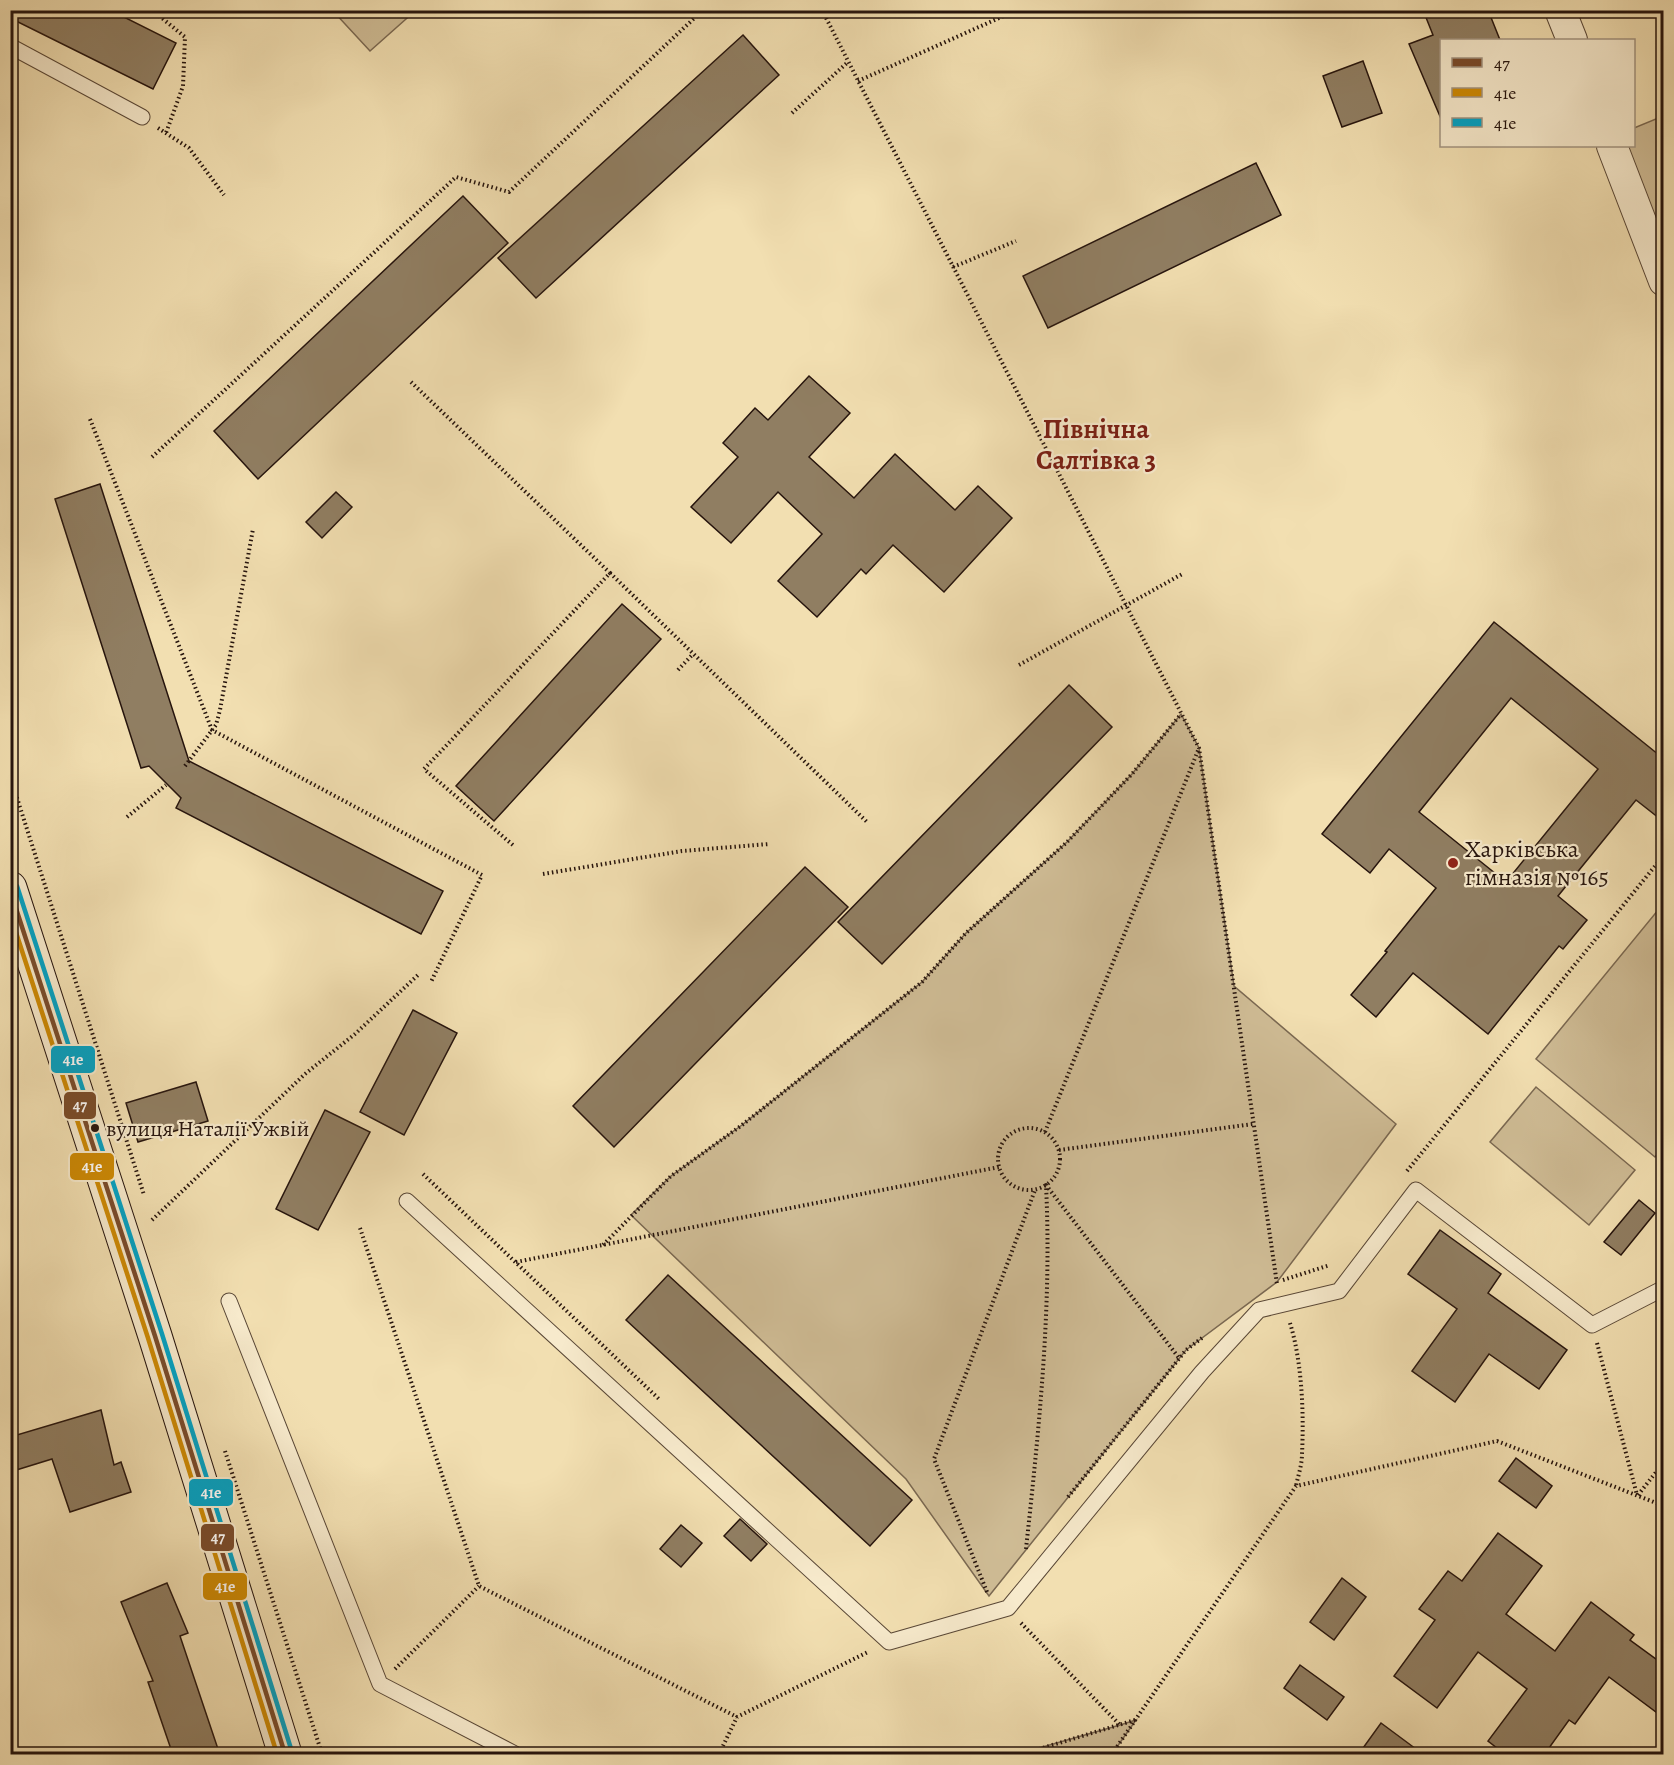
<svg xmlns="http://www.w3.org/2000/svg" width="1674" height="1765" font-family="Alegreya,serif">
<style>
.green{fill:#cfbc95;stroke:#7a6851;stroke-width:1.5}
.building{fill:#907e62;stroke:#26140d;stroke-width:1.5;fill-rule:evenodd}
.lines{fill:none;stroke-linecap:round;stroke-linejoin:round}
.service-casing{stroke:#594736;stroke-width:17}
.minor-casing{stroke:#594736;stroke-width:32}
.secondary-casing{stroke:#26140d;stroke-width:35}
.path{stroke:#26140d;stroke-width:4;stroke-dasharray:1.5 3;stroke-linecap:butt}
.service{stroke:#f7eacc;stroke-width:15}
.minor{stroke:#f7eacc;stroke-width:30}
.secondary{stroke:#f7eacc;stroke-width:33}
.bus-1-casing{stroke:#f7eacc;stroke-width:9}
.bus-2-casing{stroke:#f7eacc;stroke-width:9}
.bus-3-casing{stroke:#f7eacc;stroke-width:9}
.bus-1{stroke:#7a4b2a;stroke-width:4.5}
.bus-2{stroke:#cd8903;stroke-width:4.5}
.bus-3{stroke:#02a2c4;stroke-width:4.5}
.poi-dot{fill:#8f2418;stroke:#f7eacc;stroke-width:2}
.bus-dot{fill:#26140d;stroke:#f7eacc;stroke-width:2}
.labels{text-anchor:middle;stroke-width:4.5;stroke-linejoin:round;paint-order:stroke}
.bus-label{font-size:22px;fill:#26140d;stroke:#f7eacc;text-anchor:start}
.poi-label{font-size:24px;fill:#26140d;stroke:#f7eacc;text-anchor:start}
.quarter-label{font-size:27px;font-weight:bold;fill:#7a1f14;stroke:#f7eacc}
.line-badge{stroke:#f7eacc;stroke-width:2}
.badge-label{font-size:16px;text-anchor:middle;font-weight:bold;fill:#fff}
</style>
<rect width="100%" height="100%" fill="#f2dfb1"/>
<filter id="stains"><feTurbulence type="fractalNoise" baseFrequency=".00333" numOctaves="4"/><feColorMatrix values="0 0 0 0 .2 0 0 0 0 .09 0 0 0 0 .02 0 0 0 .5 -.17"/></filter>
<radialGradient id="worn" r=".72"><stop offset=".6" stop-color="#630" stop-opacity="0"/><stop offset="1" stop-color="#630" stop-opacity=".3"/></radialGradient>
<g class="green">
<path d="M333,11h82l-45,40z"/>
<path d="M1663,116v165l-51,-135h22v-18z"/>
<path d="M1181,714l18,34 35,238 162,138 -119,158 -91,68 -197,246 -83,-117 -275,-264 40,-39 71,-51 180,-143 44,-49 101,-91 65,-68z"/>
<path d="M1663,904l1,242 -9,11 -119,-98z"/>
<path d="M1536,1087l99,83 -46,55 -99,-83z"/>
<path d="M1136,1720l-24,34h-94l102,-29z"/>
</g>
<g class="building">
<path d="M10,10h100l66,33 -23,46 -143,-71z"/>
<path d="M1423,10h65l12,30h-58v81l-33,-77 24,-9z"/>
<path d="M743,35l36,40 -243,223 -38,-40z"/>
<path d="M1363,61l19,52 -40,14 -19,-51z"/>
<path d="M1256,163l25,52 -233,113 -25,-52z"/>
<path d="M463,196l45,47 -250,236 -44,-48z"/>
<path d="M809,376l41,37 -41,44 45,41 41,-44 60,56 23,-24 34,32 -68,74 -51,-47 -27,29 -5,-5 -44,48 -39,-36 44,-47 -44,-42 -47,51 -40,-36 47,-50 -15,-14 32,-35 13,12z"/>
<path d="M100,484l89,277 254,130 -22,43 -245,-126 5,-10 -32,-32 -8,2 -86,-269z"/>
<path d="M336,492l16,15 -30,31 -16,-16z"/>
<path d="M622,604l39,35 -167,182 -38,-35z"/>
<path d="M1494,622l170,137v63l-28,-22 -78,96 29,24 -24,29 -4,-3 -71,88 -75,-61 -37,44 -25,-22 36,-43 -2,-1 51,-63 -47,-39 -19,24 -48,-39zM1511,698l87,71 -92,113 -87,-70z"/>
<path d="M1069,685l43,42 -230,237 -44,-42z"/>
<path d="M805,867l43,40 -234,240 -41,-41z"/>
<path d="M413,1010l44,23 -53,102 -44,-23z"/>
<path d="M196,1082l12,39 -70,21 -12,-39z"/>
<path d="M325,1110l45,22 -52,98 -42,-21z"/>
<path d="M1639,1200l16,13 -34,42 -17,-13z"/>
<path d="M1440,1230l61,44 -13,19 79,57 -28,39 -50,-35 -34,48 -43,-31 45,-62 -49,-35z"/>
<path d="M668,1275l244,225 -42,46 -244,-226z"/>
<path d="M101,1410l13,55 7,-3 10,30 -61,20 -18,-53 -42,13v-35z"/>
<path d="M1516,1458l36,28 -16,22 -37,-27z"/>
<path d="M740,1519l27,25 -16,17 -27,-25z"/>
<path d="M681,1525l21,18 -21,24 -21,-18z"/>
<path d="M1498,1533l44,33 -36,48 49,37 36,-49 43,33 -4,5 34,25v53l-55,-41 -34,47 -6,-4 -25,35h-38l-18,-14 39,-52 -49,-37 -41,56 -43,-32 41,-56 -16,-11 29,-38 14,10z"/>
<path d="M1342,1578l24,19 -32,43 -24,-18z"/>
<path d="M167,1583l21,50 -8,3 40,119h-47l-25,-73 5,-1 -32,-79z"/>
<path d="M1300,1665l44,32 -17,23 -43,-32z"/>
<path d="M1381,1723l43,32h-66z"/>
</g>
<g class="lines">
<g class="service-casing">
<g id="service">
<path d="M10,46l132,71"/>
<path d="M407,1201l482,441 119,-34 194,-236 57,-62 80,-19 77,-101 176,135 72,-37"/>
<path d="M229,1301l151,383 135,70"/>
</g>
</g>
<g class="minor-casing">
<g id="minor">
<path d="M1560,10l12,30"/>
<path d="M1612,146l52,135"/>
</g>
</g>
<g class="secondary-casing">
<path id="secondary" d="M10,888l145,448 130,418"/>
</g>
<g class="path">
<path d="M152,10l33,27 -2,49 -17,47"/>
<path d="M822,10l377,738 78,536"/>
<path d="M858,81l159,-71"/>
<path d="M792,113l56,-51"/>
<path d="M158,128l31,20 35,47"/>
<path d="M953,267l63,-26"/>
<path d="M411,382l199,191 -186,196 90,77"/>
<path d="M90,419l122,311 270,145 -51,107"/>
<path d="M152,457l304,-280 53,15 194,-182"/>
<path d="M610,573l258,250"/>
<path d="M1019,665l165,-92"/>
<path d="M678,670l15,-16"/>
<path d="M185,766l31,-41 4,-15 33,-181"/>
<path d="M10,776l134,419"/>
<path d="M127,817l39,-32"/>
<path d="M543,874l139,-23 87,-7"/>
<circle cx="1029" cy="1159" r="31"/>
<path d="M1045,1132l154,-384"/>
<path d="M1059,1150l194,-26"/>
<path d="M1407,1171l253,-311 4,3"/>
<path d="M423,1174l237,226"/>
<path d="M152,1220l153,-146 50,-40 63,-59"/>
<path d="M360,1228l119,358 258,131"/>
<path d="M603,1245l68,-69 71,-51 180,-143 44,-49 101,-91 65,-68 49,-60"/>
<path d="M516,1262l483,-95"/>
<path d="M1283,1280l47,-15"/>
<path d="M1290,1323c12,39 14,90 12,131 0,11 -4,22 -6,32"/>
<path d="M1597,1343l40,152"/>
<path d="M225,1451l97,303"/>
<path d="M1638,1495l26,-33"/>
<path d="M1068,1497l118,-147 16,-12"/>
<path d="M1026,1549c13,-121 26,-242 20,-364l133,173"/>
<path d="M987,1592l-53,-133 101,-269"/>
<path d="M1021,1623l99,102"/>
<path d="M395,1669l84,-83"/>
<path d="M1026,1753l109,-33"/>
<path d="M719,1754l18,-37 131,-65"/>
<path d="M1112,1754l184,-268 201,-45 167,65"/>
</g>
<use href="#service" class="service"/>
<use href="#minor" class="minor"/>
<use href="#secondary" class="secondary"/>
<g class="bus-1-casing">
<path id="bus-1" d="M10,890l145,446 130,418"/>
</g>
<g class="bus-2-casing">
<path id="bus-2" d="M10,914l138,424 129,416"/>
</g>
<g class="bus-3-casing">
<path id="bus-3" d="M17,886l145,448 130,418"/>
</g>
<use href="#bus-1" class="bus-1"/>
<use href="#bus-2" class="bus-2"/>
<use href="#bus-3" class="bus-3"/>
</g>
<circle class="poi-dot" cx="1453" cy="863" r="6"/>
<circle class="bus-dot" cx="95" cy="1128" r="5"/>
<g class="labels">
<g class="bus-label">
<text x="106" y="1136">вулиця Наталії Ужвій</text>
</g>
<g class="poi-label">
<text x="1465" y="857">Харківська<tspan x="1465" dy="28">гімназія №165</tspan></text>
</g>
<g class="quarter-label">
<text x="1096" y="438">Північна<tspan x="1096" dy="31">Салтівка 3</tspan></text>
</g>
</g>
<g class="line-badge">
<rect x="50" y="1045" width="46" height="29" rx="6" fill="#02a2c4"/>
<rect x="63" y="1091" width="34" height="29" rx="6" fill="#7a4b2a"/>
<rect x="69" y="1152" width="46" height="29" rx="6" fill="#cd8903"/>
<rect x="188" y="1478" width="46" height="29" rx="6" fill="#02a2c4"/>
<rect x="200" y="1523" width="35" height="29" rx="6" fill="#7a4b2a"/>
<rect x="202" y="1572" width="46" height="29" rx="6" fill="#cd8903"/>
</g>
<g class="badge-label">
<text x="73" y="1065">41е</text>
<text x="80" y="1111">47</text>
<text x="92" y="1172">41e</text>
<text x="211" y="1498">41е</text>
<text x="218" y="1543">47</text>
<text x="225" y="1592">41e</text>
</g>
<rect width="1674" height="1765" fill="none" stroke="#f2dfb1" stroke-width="36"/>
<rect x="12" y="12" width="1650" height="1741" fill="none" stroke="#26140d" stroke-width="3"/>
<rect x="18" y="18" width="1638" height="1729" fill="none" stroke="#26140d" stroke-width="1.5"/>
<rect x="1440" y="39" width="195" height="108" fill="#f7eacc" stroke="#a39480" stroke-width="1.5"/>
<rect x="1452" y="58" width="30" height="9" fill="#7a4b2a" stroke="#a39480" stroke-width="1.5"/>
<text x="1494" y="69" font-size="18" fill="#26140d">47</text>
<rect x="1452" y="88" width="30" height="9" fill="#cd8903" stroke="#a39480" stroke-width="1.5"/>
<text x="1494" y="99" font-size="18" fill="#26140d">41e</text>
<rect x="1452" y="118" width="30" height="9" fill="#02a2c4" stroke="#a39480" stroke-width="1.5"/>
<text x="1494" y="129" font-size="18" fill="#26140d">41е</text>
<rect width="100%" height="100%" filter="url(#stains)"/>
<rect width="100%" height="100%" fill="url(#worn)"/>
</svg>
